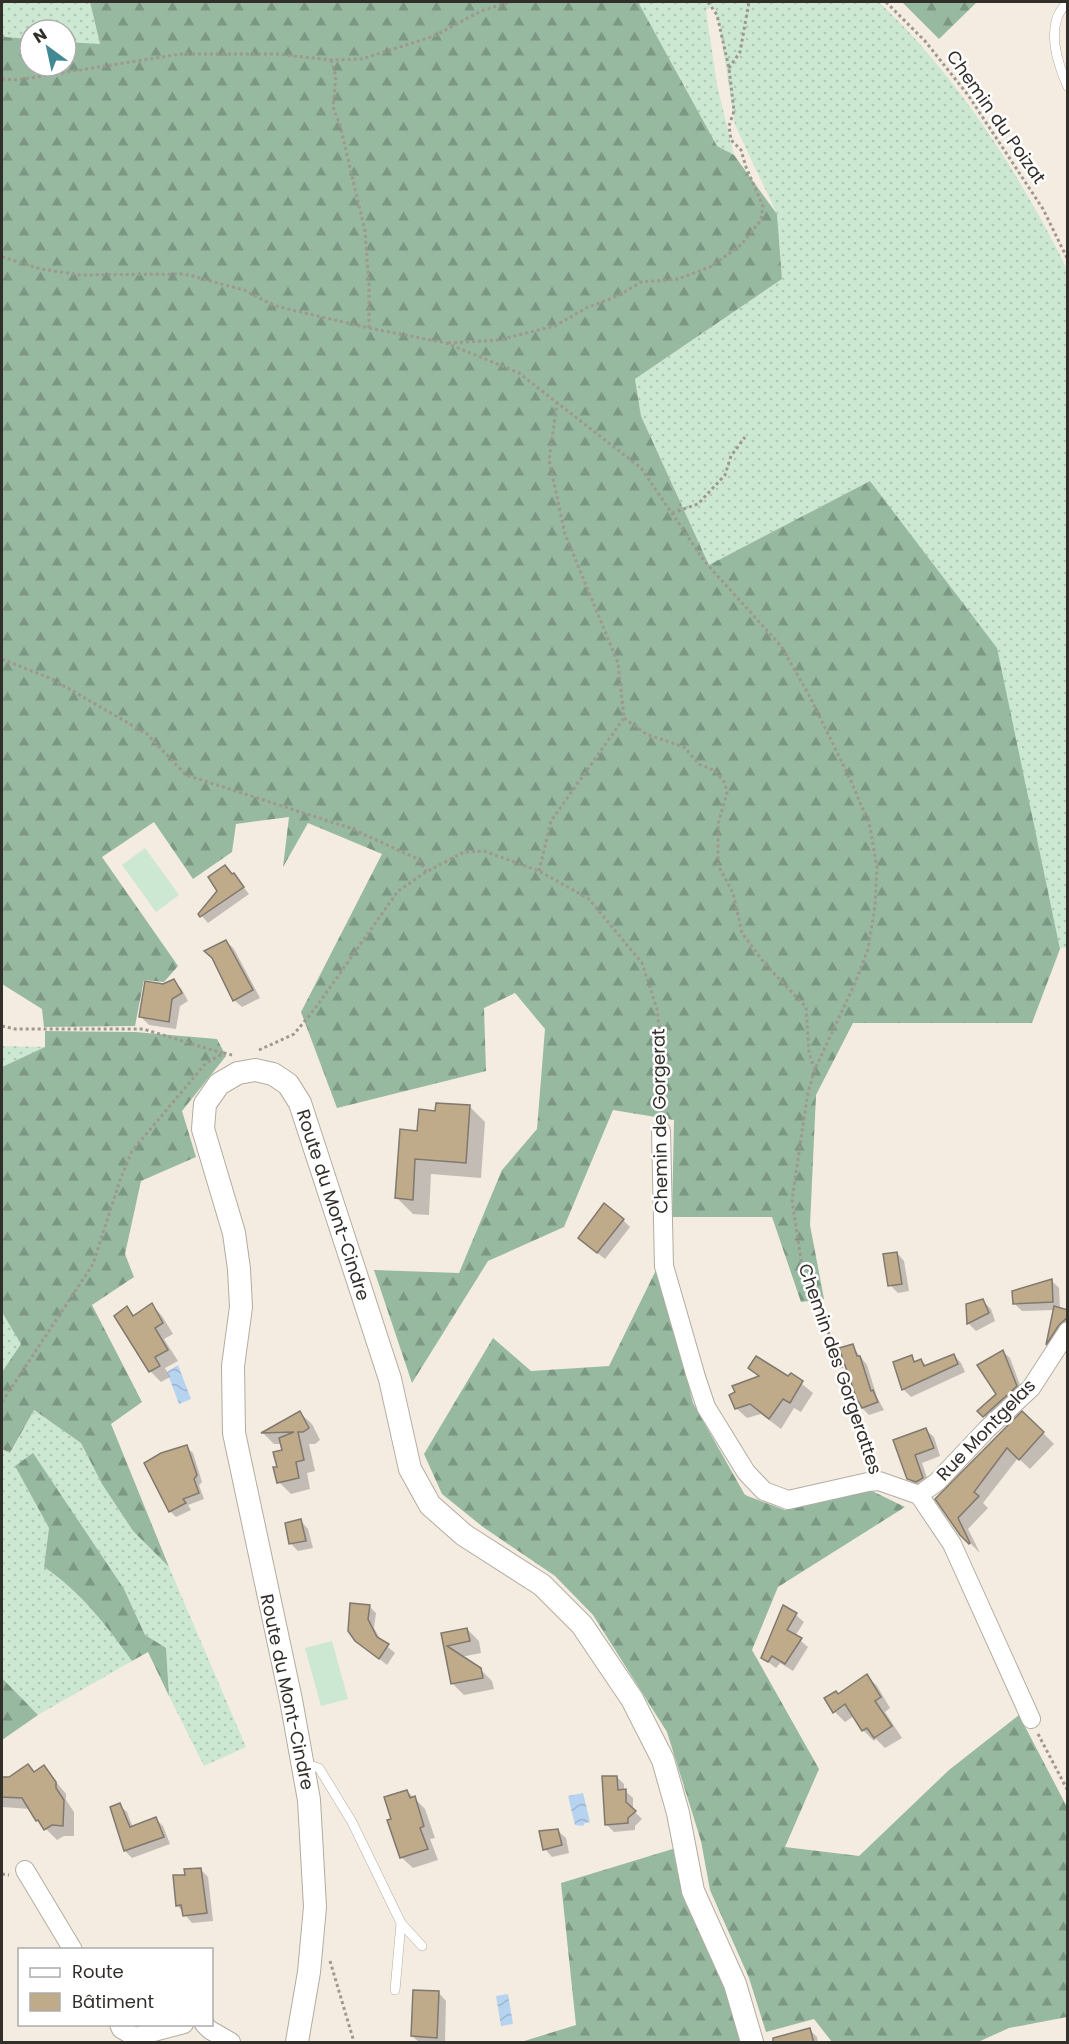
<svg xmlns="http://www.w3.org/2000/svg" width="1069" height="2044" font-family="Poppins,sans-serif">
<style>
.grass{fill:url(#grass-dots)}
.forest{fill:url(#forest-firs)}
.garden{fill:#cce8d2}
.water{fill:url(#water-waves)}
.shadow{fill:#0003}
.building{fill:#bfaa89;stroke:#80796f;stroke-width:1.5}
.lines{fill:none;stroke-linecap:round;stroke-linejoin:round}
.service-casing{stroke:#b3aca0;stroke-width:10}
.minor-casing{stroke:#b3aca0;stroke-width:20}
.tertiary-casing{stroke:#b3aca0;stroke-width:24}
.path{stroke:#9e9890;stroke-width:3;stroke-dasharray:3 3;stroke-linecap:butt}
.service{stroke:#fff;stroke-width:9}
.minor{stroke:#fff;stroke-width:18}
.tertiary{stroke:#fff;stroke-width:22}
.labels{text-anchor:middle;stroke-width:5;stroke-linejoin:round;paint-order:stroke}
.street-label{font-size:18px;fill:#322f2b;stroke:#fff}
</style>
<defs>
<pattern id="grass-dots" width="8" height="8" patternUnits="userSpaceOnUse" patternTransform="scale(1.5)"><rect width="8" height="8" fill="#cce8d2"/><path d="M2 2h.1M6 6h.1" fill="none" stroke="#b0c7b4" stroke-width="1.8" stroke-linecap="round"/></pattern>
<pattern id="forest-firs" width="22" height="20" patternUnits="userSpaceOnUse" patternTransform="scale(1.5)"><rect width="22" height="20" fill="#97b9a0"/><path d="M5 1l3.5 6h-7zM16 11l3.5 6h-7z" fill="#7c9783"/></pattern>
<pattern id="water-waves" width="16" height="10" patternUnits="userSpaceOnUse" patternTransform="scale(1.5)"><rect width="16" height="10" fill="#b6d3f0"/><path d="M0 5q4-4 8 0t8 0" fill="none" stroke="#9db5ce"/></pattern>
</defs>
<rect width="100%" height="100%" fill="#f4ece1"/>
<g class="grass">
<path d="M2,2h88l10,43 -34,-3v-12h-36v9l-25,-2 -3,-5z"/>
<path d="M638,2h241c15,15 31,30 44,46 58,66 105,143 144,221v678l-7,2 -64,-301 -126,-167 -161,84 -68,-149 -6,-37 147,-100 -5,-65 -42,-89 -16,-101 -6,-19 -7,5 11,75 17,70 -17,-9z"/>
<path d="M2,1046l44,1 -44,20z"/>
<path d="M2,1312l20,32 -20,28z"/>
<path d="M34,1410l47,33 21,41 31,47 36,36 77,180 -42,19 -35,-70 -3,-47 -21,-14 -21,-46 -91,-135 -18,12 34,62 -5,39c37,25 62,58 88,94l-94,54 -36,-37v-229l9,4z"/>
</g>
<g class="forest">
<path d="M90,2h548l79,144 17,9 43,59 5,65 -147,100 6,37 68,149 161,-84 127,167 63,301 -28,74h-179l-37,72 -6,130 14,74 -23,3 -29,-85h-100l2,-97 -61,-10 -49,117 -76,34 -76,122 -38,-113 85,3 43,-103 35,-41 8,-100 -30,-36 -31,15 2,63 -149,37 -36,-96 81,-158 -74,-31 -25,44 6,-50 -53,7 -4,28 -39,27 -39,-57 -52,35 76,109 -14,16 -20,-2 -9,46 -91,1 -2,-18 -40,-25v-952l3,5 25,2v27h36v-24l34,2z"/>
<path d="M902,2h75l-38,37z"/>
<path d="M45,1031l90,1 82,7 9,17 -44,55 14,46 -55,24 -16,73 9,23 -42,28 50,97 -31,22 58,143 -36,-36 -31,-47 -21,-41 -47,-33 -24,43 -8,-4v-77l19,-28 -19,-32v-245l43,-20z"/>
<path d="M659,1264l34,139 52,92 40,15 85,-20 35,17 -127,80 -26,63 67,119 -34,78 74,9 90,-86 70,-55 48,92v210l-58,11 -31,14h-146l-18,-23 -48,13 -17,-54 -39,-88 -9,-49 -34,-109 -74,-117 -38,-39 -72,-49 -41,-33 -18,-40 69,-116 38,33 78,-5z"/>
<path d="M33,1453l91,136 21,46 21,13 3,48 -21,-44 -16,9c-26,-36 -51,-69 -88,-94l5,-39 -34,-62z"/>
<path d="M2,1678l36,37 -36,25z"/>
<path d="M676,1848l49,139 17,55h-221l55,-17 -15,-142z"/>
</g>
<g class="garden">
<path d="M145,848l34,47 -23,17 -34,-47z"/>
<path d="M332,1641l16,58 -27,7 -16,-58z"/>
</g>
<g class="water">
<path d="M178,1365l13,34 -12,5 -12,-32z"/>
<path d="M583,1793l7,29 -5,1 -2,3 -8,-1 -7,-29z"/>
<path d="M508,1994l5,30 -12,2 -5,-30z"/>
</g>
<g class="shadow">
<path d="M234,875l15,19 -41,29 -8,-9z"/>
<path d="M226,941l8,8 26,49 -18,9 -8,-7z"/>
<path d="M173,981l8,7 7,13 -8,5 -4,23 -27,-4 -8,-8 22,-31z"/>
<path d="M469,1106l16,16 -4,56 -50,-4 -2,41 -16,-1 -16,-16 40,-86z"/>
<path d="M623,1220l7,7 -25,32 -18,-14z"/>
<path d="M897,1253l7,8 5,30 -11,2 -8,-8z"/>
<path d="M1052,1281l7,7 1,21 8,4v16l-15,21 -6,-5 7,-35 -32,1 -7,-7z"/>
<path d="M983,1301l8,8 4,12 -19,10 -8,-8z"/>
<path d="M152,1305l10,11 11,18 -9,5 14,22 -13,7 5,9 -9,5 -11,-11 -34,-55 11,-8 8,8z"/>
<path d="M852,1346l15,19 10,32 7,13 -15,5 -8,-8z"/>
<path d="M1003,1352l7,6 13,35 -32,30 -11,-12 18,-17z"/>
<path d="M954,1355l7,8 4,9 -54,25 -8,-8 8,-32 5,5 5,-2 6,6z"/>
<path d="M750,1368l39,11 2,-4 22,18 -12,19 -7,-4 -13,21 -20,-15 -14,4 -11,-10 1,-15 22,-16z"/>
<path d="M300,1413l12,11 8,16 -5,4h-6l6,27 -8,2 3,16 -19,5 -12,-12 -1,-14 6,-17 -2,-7h-8l-11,-11z"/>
<path d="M1023,1413l31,31 -24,25 -12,-11 -35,45 5,5 -20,21 12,24 -19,-19 -24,-35z"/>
<path d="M926,1430l8,7 6,19 -18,7 8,23h-14l-8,-8 -13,-37z"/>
<path d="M186,1447l7,6 9,29 -3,3 5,14 -16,6 3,5 -15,7 -6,-6z"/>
<path d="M301,1521l7,8 5,19 -15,3 -7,-7z"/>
<path d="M369,1606l7,7 -2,15 8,14 13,11 -8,12 -31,-25z"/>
<path d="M783,1607l13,8 8,7 -9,14 13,11 -15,24 -13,-8 -4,5 -13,-10z"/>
<path d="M467,1629l12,12 2,12 -20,4 19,12 12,12 2,8 -30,6 -12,-12 -9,-49z"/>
<path d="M867,1676l10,10 13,22 -5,4 17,26 -17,10 -9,-9 -2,2 -11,-11 -9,-14 -9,6 -10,-10 3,-17z"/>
<path d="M44,1767l22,27v6l8,12v24h-10l-7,4 -20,-20 -7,-11 -28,-2v-29l33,-5z"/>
<path d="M617,1777l7,7v6l9,8v12l9,9 -7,7v4l-21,2 -8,-8z"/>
<path d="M407,1791l18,18 10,29 -5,1 8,21 -25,8 -12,-11 -8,-37z"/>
<path d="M119,1805l8,7 6,16 23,-9 7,7 7,18 -38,14 -7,-7z"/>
<path d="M558,1831l8,7 3,15 -17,4 -7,-8z"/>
<path d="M201,1870l7,7 5,44 -21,2 -15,-18 10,-29z"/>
<path d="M439,1993l7,8 -1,41h-26l-7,-6z"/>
<path d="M810,2030l7,7 1,5h-44z"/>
</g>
<g class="building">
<path d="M225,865l7,9 2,-1 10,14 -44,30 -2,-3 19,-23 -9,-14z"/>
<path d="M226,940l27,50 -20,11 -21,-43 -8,-7z"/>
<path d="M174,979l8,14 -10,6 -3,23 -30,-5 6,-36 18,3z"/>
<path d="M436,1103l34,2 -4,58 -51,-4 -2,41 -18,-2 5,-69 17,2 2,-22 16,2z"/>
<path d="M604,1203l20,16 -27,34 -19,-15z"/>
<path d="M897,1252l5,32 -14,2 -5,-32z"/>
<path d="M1052,1279l1,23 -40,2 -1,-13z"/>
<path d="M983,1299l6,14 -22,11 -1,-20z"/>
<path d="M152,1303l11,20 -8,5 13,22 -13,7 5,9 -11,6 -35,-56 13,-10 6,10z"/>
<path d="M1054,1306l14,4v7l-9,8 -13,20z"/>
<path d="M853,1344l4,12h3l11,35 2,-1 5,12 -16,6 -6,-11 -17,-49z"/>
<path d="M1003,1350l14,36 -34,31 -6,-6 19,-17 -19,-29z"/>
<path d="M954,1354l4,10 -56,26 -9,-28 19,-7 2,7 7,-3 3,7z"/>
<path d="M756,1356l32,20 3,-3 12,8 -13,22 -7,-4 -14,20 -19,-15 -15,5 -6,-14 6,-3 -3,-6 27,-10 -11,-8z"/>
<path d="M300,1411l9,17 -6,4h-5l6,28 -8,2 3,16 -22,5 -4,-16h4l-4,-15 9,-2 -3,-12 15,-6 -33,1z"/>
<path d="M1022,1411l22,21 -25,28 -12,-12 -33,44 5,4 -21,22 12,25 -1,1 -9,-9 -25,-36z"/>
<path d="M926,1428l8,20 -19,7 8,23 -7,4 -9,-3 -14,-39z"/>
<path d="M187,1445l10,30 -3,4 5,14 -16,6 3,4 -17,9 -25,-49 17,-10z"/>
<path d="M301,1519l5,22 -17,3 -4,-21z"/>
<path d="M350,1603l20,2 -2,14 9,18 12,7 -10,15 -24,-18 -7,-10z"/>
<path d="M783,1605l14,8 -10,17 15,8 -17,26 -13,-8 -4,6 -7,-4z"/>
<path d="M467,1628l3,13 -23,5 34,22 2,10 -32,6 -10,-51z"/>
<path d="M867,1674l14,23 -6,4 17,25 -18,12 -7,-10 -5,3 -17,-27 -12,9 -9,-15 12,-7 2,3z"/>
<path d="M28,1764l6,8 10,-7 12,17v6l8,12 -1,26 -11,-1 -8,5 -6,-10 -2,1 -14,-23 -20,-1v-20h7z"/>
<path d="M602,1776h15l1,14 8,-1v13l10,9 -8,7v5l-23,2z"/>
<path d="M407,1790l3,8 5,-2 9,30 -4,2 8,21 -28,9 -13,-38 4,-1 -7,-22z"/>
<path d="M120,1803l10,24 26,-10 8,20 -40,14 -14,-44z"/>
<path d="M558,1829l4,16 -19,5 -4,-19z"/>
<path d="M201,1868l6,45 -24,3 -2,-11 -5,1 -3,-31h12l-1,-6z"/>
<path d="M413,1990l26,1 -2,47 -26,-2z"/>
<path d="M810,2028l4,15h-41v-5z"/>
</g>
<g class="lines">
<g class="service-casing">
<g id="service">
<path d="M1067,2c-3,4 -8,10 -10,16 -7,21 2,49 11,69"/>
<path d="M305,1764l14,4 33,54 49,101 -6,67"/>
<path d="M401,1923l21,23"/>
</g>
</g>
<g class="minor-casing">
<g id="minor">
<path d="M661,1131l3,135 32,111 10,30 40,65 18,19 24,9 80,-18 11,-1 40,14 33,49 79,175"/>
<path d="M919,1495l18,-13 50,-53 44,-41 37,-57"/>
<path d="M25,1870l48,80"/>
<path d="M119,2024l2,5 14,8 49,-13"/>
<path d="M204,2024l6,6 21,12"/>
</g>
</g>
<g class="tertiary-casing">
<path id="tertiary" d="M297,2042l12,-70 6,-65 -6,-107 -18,-100 -57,-267 -1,-67 8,-59 -2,-38 -5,-36 -31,-104 2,-25 14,-20 19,-11 17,-3 18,4 15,10 12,19 90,276 20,90 20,36 34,30 78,50 40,40 50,74 31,61 15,53 15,78 42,93 17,58"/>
</g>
<g class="path">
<path d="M886,2l39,39 43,54 75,114 25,51"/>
<path d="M331,60l5,16 -3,31 7,18 25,106 4,54v43"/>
<path d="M729,68l11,-16 9,-50"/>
<path d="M2,79l15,1 164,-26h96l54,6 31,-1 72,-23 47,-25 29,-9"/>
<path d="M2,257l39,12 39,6 105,-1 59,16 31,16 94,22 77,15 73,30 122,95 64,94 76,84 28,49 43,88 18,44 7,41 -2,38 -7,43 -12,32 -41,88 -7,23 -16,108 11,73 34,80 37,113"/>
<path d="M448,343l50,-3 57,-14 31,-18 32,-12 23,-14 37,-3 32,-12 31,-22 20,-25 2,-14 -17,-39 -5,-17 -10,-10 -2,-14 5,-15 -5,-43 -12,-53 -9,-13"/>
<path d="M672,513l26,-9 27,-29 6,-19 14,-19"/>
<path d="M2,659l50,20 95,55 39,41 164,53 68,31 8,13"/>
<path d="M624,718l22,16 38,13 15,17 16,7 10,12 2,10 -9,31v41l15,28 9,40 23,31 41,43 3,46 5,15"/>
<path d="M539,871l12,-50 73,-103 -6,-55 -53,-129 -16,-74 8,-57"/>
<path d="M2,1026l13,3h128l79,24"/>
<path d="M259,1050l35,-16 20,-24 84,-119 28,-19 38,-20 20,-1 55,20 50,28 53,64 15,46 5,43 -1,62"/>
<path d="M2,1402l91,-138 27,-84 12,-29 74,-88 18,-10 8,2"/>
<path d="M1038,1734l30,57"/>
<path d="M2,1874l7,1"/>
<path d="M330,1961l24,81"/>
</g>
<use href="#service" class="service"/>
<use href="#minor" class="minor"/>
<use href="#tertiary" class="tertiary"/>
</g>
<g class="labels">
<g class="street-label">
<text transform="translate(996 117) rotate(55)" y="6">Chemin du Poizat</text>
<text transform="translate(660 1121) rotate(-91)" y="6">Chemin de Gorgerat</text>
<text transform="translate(333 1205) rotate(72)" y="6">Route du Mont-Cindre</text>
<text transform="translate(840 1369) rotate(71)" y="6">Chemin des Gorgerattes</text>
<text transform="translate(986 1430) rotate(-46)" y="6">Rue Montgelas</text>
<text transform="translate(287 1692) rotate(78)" y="6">Route du Mont-Cindre</text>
</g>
</g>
<rect width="1069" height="2044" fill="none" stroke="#322f2b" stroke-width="6"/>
<rect x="18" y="1948" width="195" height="78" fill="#ffffff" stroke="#adacaa" stroke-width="1.5"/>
<rect x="30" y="1968" width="30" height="9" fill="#ffffff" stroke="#adacaa" stroke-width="1.5"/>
<text x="72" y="1978" font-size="18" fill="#322f2b">Route</text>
<rect x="30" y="1993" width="30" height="18" fill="#bfaa89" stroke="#adacaa" stroke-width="1.5"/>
<text x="72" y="2008" font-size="18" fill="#322f2b">Bâtiment</text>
<g transform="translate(48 48) rotate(327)"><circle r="28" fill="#ffffff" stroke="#adacaa" stroke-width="1.5"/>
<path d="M0-4.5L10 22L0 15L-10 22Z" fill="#438994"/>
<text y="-9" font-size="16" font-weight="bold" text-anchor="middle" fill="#322f2b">N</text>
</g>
</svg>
